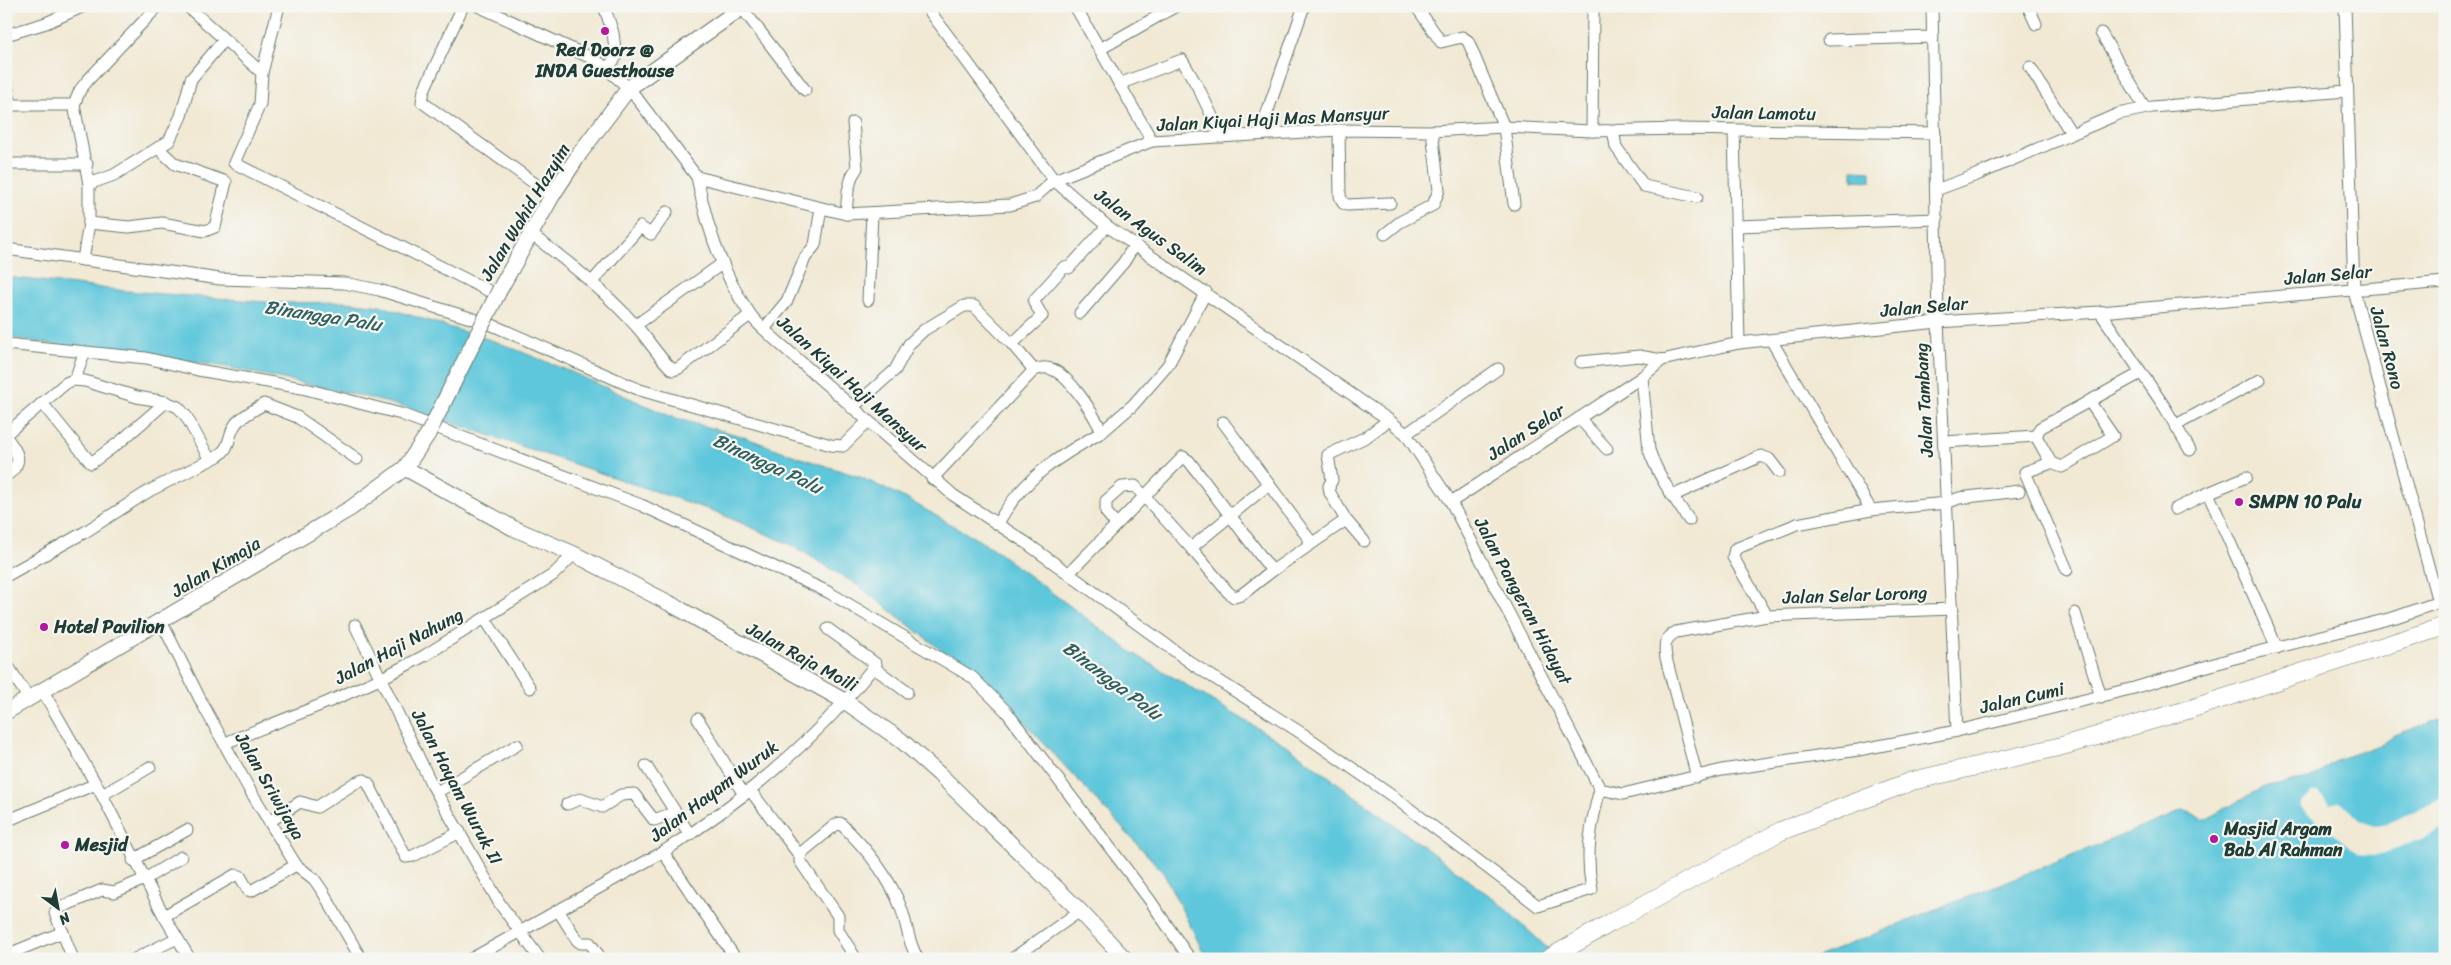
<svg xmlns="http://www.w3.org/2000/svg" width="2451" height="965" font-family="Sriracha,sans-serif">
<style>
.water{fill:#5fc7db;stroke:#3f8288}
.pier{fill:#f1e9d4}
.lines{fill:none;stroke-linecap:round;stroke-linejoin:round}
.street-casing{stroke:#68796c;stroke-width:13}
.secondary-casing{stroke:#68796c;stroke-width:17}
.primary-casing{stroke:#68796c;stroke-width:19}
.street{stroke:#fff;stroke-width:11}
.secondary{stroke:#fff;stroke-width:15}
.primary{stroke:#fff;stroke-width:18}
.secondary-bridge-casing{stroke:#68796c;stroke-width:17;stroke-linecap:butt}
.secondary-bridge{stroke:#fff;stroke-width:15}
.poi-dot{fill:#b5179e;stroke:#f6f6f2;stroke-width:2}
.labels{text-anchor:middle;stroke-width:4.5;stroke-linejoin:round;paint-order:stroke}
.poi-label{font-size:18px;font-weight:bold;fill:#1f3d34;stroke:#f6f6f2;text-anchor:start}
.street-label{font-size:18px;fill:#1f3d34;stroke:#f6f6f2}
.water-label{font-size:19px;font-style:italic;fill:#2f605e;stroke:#f6f6f2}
</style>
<rect width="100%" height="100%" fill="#f6f6f2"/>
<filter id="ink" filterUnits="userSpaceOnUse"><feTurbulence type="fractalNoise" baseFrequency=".02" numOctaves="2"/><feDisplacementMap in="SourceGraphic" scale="10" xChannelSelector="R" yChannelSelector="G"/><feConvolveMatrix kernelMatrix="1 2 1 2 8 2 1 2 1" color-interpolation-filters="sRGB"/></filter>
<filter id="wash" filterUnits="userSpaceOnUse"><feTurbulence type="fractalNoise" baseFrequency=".0096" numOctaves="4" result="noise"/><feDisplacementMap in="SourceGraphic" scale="20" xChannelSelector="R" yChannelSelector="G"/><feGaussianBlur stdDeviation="1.12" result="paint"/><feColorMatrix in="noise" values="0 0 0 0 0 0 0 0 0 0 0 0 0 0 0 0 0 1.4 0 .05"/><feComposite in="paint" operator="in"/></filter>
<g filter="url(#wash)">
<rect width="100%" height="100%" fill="#f1e9d4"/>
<g class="water">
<path d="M1853,170l18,1v10l-18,-1z"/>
<path d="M6,277l120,14 153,12 67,-1 35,4 116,36 72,29 105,47 67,18 57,21 62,20 47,22 85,49 141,105 156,94 209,155 61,57h-352l-44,-87 -164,-177 -140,-109 -67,-41 -76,-33 -305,-103 -49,-13 -135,-29 -41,-6 -70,-6 -110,-18z"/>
<path d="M2445,717v242h-633l371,-148 9,2 11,7 64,-34 42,-7 30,-20 44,-15 12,-9z"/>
</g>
<path class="pier" d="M2314,792h5l10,12 11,-2 20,18 14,6 16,-4 55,-24v31l-45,19 -27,8 -14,-2 -51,-40 -8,-10z"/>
</g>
<g filter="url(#ink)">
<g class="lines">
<g class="street-casing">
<g id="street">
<path d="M187,6l75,67 -2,31 -26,59 263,132"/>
<path d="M463,6l-39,84 -2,12 130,94"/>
<path d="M478,6l118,54 33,28 68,89 149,37 164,-9 25,-8 19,-17 98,-39 187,-11 93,1 72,-4 88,4 88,-2 255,4"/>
<path d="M604,6l9,27 3,24 -8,11"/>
<path d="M926,6l128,174 53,46 282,194 17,14 45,68 149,287"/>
<path d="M1075,6l77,135"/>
<path d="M1416,6l25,36 21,-5 6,4 36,86 10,77"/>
<path d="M1932,6l6,316 19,409"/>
<path d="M2028,6l8,18"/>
<path d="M2345,6l9,285 84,311"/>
<path d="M742,8l63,82"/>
<path d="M2101,33l44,75"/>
<path d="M6,35l40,-12 38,-17"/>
<path d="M1829,40l104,-3"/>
<path d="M1100,49l76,-43"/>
<path d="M2030,67l41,66"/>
<path d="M262,73l17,-67"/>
<path d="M6,81l5,24h63"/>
<path d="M1119,84l63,-24 17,29 23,48"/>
<path d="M1339,130l1,66 3,7 4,2 43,-2"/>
<path d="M1613,130l3,17 28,39 53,11"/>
<path d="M1734,130l5,213"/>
<path d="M1592,131l1,-125"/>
<path d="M1260,133l44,-127"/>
<path d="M6,164h81"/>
<path d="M697,177c9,47 25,97 53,137 5,8 14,15 21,22l182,159 72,47 169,123 112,71 89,62 143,108 54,-17c-7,-35 -1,-66 8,-100"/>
<path d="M89,184l25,-9 55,-34 12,-25 10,-37 33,-39"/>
<path d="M1936,190l43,-16 139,-60 34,-7 194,-16"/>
<path d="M846,214l2,-23 4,-15 5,-8 -4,-45"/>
<path d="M89,223l40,4 33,-4 43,8 10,-4 11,-45 -51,-18 -17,-16"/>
<path d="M1737,226l200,-7"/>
<path d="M1385,234l15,-12 33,-17 6,-15 -7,-59"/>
<path d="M532,235c37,27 73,56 104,91 13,14 22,31 37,44l6,-2 71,-53"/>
<path d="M6,249l214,30 124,4 35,7 111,34 150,66 191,55 12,1 24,-24"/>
<path d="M83,260l6,-37v-39l-15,-79 6,-15 8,-10 70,-74"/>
<path d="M592,282l48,-55 11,7 16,-22"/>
<path d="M868,300l4,-86"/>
<path d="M2100,312l64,94 26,44"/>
<path d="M1080,313l44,-51 11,-18"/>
<path d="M636,325l87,-62"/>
<path d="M764,329l23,-28 18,-43 10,-13 6,-37"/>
<path d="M1771,340l100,170 76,-7 12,-5 60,-7"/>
<path d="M6,344l140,14 52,12 104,18 99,26 240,91 187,87 144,85 34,34 143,188 41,60"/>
<path d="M1012,344l30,-28 -8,-14 1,-3 29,-32 5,1 38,-42"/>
<path d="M1581,362l58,-6 23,4"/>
<path d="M1642,377l7,73c9,26 24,47 40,70"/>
<path d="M75,380l9,-27"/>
<path d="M42,403l49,60 30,-22 45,-39"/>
<path d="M852,408l43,-38 14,-26 15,-14 40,-24h10l38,38 22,26c4,-1 9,-3 12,-2 21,1 48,47 56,64l31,-27 35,-40 38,-73"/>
<path d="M1579,418l28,31"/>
<path d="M1223,422l89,121"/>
<path d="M2176,425l84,-45"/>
<path d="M6,434l60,-51 7,-3 12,1 52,16 29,5 12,5 8,9 24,44"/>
<path d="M1406,434l92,-65"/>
<path d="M6,437c12,16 19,25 0,39"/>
<path d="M1944,442l92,-6"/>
<path d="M2051,463l11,4 51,-31 -24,-35"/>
<path d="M932,479l102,-109"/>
<path d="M1269,484l-78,64 37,44 6,5 7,-2 31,-24"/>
<path d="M2208,493l38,-16"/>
<path d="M1672,496l89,-40 8,3 10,13"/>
<path d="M1451,502l191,-125 20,-17 77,-17 199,-21 162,-10 345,-30"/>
<path d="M2175,509l33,-16 69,155"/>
<path d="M1871,510l-74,14 -62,25 -2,8 34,59 186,-7"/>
<path d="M998,523c25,-45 60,-66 104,-91"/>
<path d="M1116,524l-10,-12v-11l16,-14 13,-1 56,62"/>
<path d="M1364,541l-18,-21 -16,-27 -1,-7 3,-6 -4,-25 38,-18 23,-17"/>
<path d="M2067,570l-42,-98 26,-9 -15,-27 4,-8 101,-55"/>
<path d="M1069,573l114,-116 6,4 83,110 74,-51"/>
<path d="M6,576l79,-44 64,-41 69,-35c14,-10 9,-19 17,-31 3,-6 22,-17 29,-21l33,13 60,42"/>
<path d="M2075,613l26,84"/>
<path d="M485,619l45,69"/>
<path d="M161,621l41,82 46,84 48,78 18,14 9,13 38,67"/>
<path d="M355,625l75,156 70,123 40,55"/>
<path d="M6,663l23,36"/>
<path d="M873,667l34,25"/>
<path d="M43,691l59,104 62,121 26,43"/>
<path d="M698,719l46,76"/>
<path d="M225,743l103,-41 54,-24 42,-22 129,-81 21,-21"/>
<path d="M646,766l44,69"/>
<path d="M1697,777l-31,-119c-2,-13 -2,-19 10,-26l91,-16"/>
<path d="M1600,789l23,5 99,-24 136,-20 99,-19 177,-43 97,-29 165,-42 49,-17"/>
<path d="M750,790l50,66"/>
<path d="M437,792l80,-47"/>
<path d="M102,795l48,-28"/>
<path d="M567,804l13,-5 22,8 19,-12 13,-1 20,26 22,-8"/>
<path d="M6,821l90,-37"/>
<path d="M269,822l31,-20 17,5 38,-24 9,-3 4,3 38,74 7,-1 47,-24"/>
<path d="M663,852l73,107"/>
<path d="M133,860l54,-30"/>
<path d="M558,910l19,30 4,3h9l11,16"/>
<path d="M164,916l71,-41 5,1 8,14 3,1 45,-26"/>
<path d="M11,953l52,-21"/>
<path d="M73,959l-18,-46 2,-4 45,-19 12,2 31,-13 36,-22"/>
<path d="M135,959l42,-21"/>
<path d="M471,959l192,-107c80,-51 154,-113 213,-188l-48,-35"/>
<path d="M856,959l-18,-29v-14l-38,-55 1,-8 33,-27 6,-3c25,24 49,52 61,85 7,18 6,33 17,51"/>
<path d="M1012,959l68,-48"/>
</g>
</g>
<g class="secondary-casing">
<g id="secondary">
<path d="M500,289l52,-93 28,-43 49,-65 115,-82"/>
<path d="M405,468l108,60 61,26 95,49 177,99 56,39 37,33 141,137 45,48"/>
<path d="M6,712l345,-204 54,-40 23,-34"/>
</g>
</g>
<g class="primary-casing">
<path id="primary" d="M1548,959l62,-36 171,-92 131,-50 150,-35 125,-36 258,-84"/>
</g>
<use href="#street" class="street"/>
<use href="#secondary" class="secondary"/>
<use href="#primary" class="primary"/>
<g class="secondary-bridge-casing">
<path id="secondary-bridge" d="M428,434l72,-145"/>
</g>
<use href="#secondary-bridge" class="secondary-bridge"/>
</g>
</g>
<g class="poi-dot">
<circle cx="605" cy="31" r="5"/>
<circle cx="2239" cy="502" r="5"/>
<circle cx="44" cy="627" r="5"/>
<circle cx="2214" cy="839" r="5"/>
<circle cx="65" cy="845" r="5"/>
</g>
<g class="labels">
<g class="poi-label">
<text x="605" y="56" text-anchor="middle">Red Doorz @<tspan x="605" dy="21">INDA Guesthouse</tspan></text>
<text x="2249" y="508">SMPN 10 Palu</text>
<text x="54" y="633">Hotel Pavilion</text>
<text x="2224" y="835">Masjid Argam<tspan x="2224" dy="21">Bab Al Rahman</tspan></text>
<text x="75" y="851">Mesjid</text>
</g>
<g class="street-label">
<text transform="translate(1764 113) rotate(1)" y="6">Jalan Lamotu</text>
<text transform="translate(1273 119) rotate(-3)" y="6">Jalan Kiyai Haji Mas Mansyur</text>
<text transform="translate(525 212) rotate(-59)" y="6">Jalan Wahid Hazyim</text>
<text transform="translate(1151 232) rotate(36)" y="6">Jalan Agus Salim</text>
<text transform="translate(2328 275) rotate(-5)" y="6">Jalan Selar</text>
<text transform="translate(1924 307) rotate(-5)" y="6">Jalan Selar</text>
<text transform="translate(2387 348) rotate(75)" y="6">Jalan Rono</text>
<text transform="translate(852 384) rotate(42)" y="6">Jalan Kiyai Haji Mansyur</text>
<text transform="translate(1924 400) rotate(-93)" y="6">Jalan Tambang</text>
<text transform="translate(1526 432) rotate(-33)" y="6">Jalan Selar</text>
<text transform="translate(216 567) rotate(-31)" y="6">Jalan Kimaja</text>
<text transform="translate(1855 595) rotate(-2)" y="6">Jalan Selar Lorong</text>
<text transform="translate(1523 601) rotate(62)" y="6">Jalan Pangeran Hidayat</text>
<text transform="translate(399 646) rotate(-28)" y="6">Jalan Haji Nahung</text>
<text transform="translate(802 657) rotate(29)" y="6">Jalan Raja Moili</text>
<text transform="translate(2022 698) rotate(-13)" y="6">Jalan Cumi</text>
<text transform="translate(270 786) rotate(60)" y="6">Jalan Sriwijaya</text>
<text transform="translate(457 787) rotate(62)" y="6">Jalan Hayam Wuruk II</text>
<text transform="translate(714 791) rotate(-37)" y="6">Jalan Hayam Wuruk</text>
</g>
<g class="water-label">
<text transform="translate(323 315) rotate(9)" y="7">Binangga Palu</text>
<text transform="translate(768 463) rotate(25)" y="7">Binangga Palu</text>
<text transform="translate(1113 680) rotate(37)" y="7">Binangga Palu</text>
</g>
</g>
<rect width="2451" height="965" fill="none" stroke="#f6f6f2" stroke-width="25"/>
<g transform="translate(58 908) rotate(148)" stroke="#f6f6f2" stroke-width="4" paint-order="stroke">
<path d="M0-4L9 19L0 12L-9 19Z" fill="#1f3d34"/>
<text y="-8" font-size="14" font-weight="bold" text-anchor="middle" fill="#1f3d34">N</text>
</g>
</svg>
